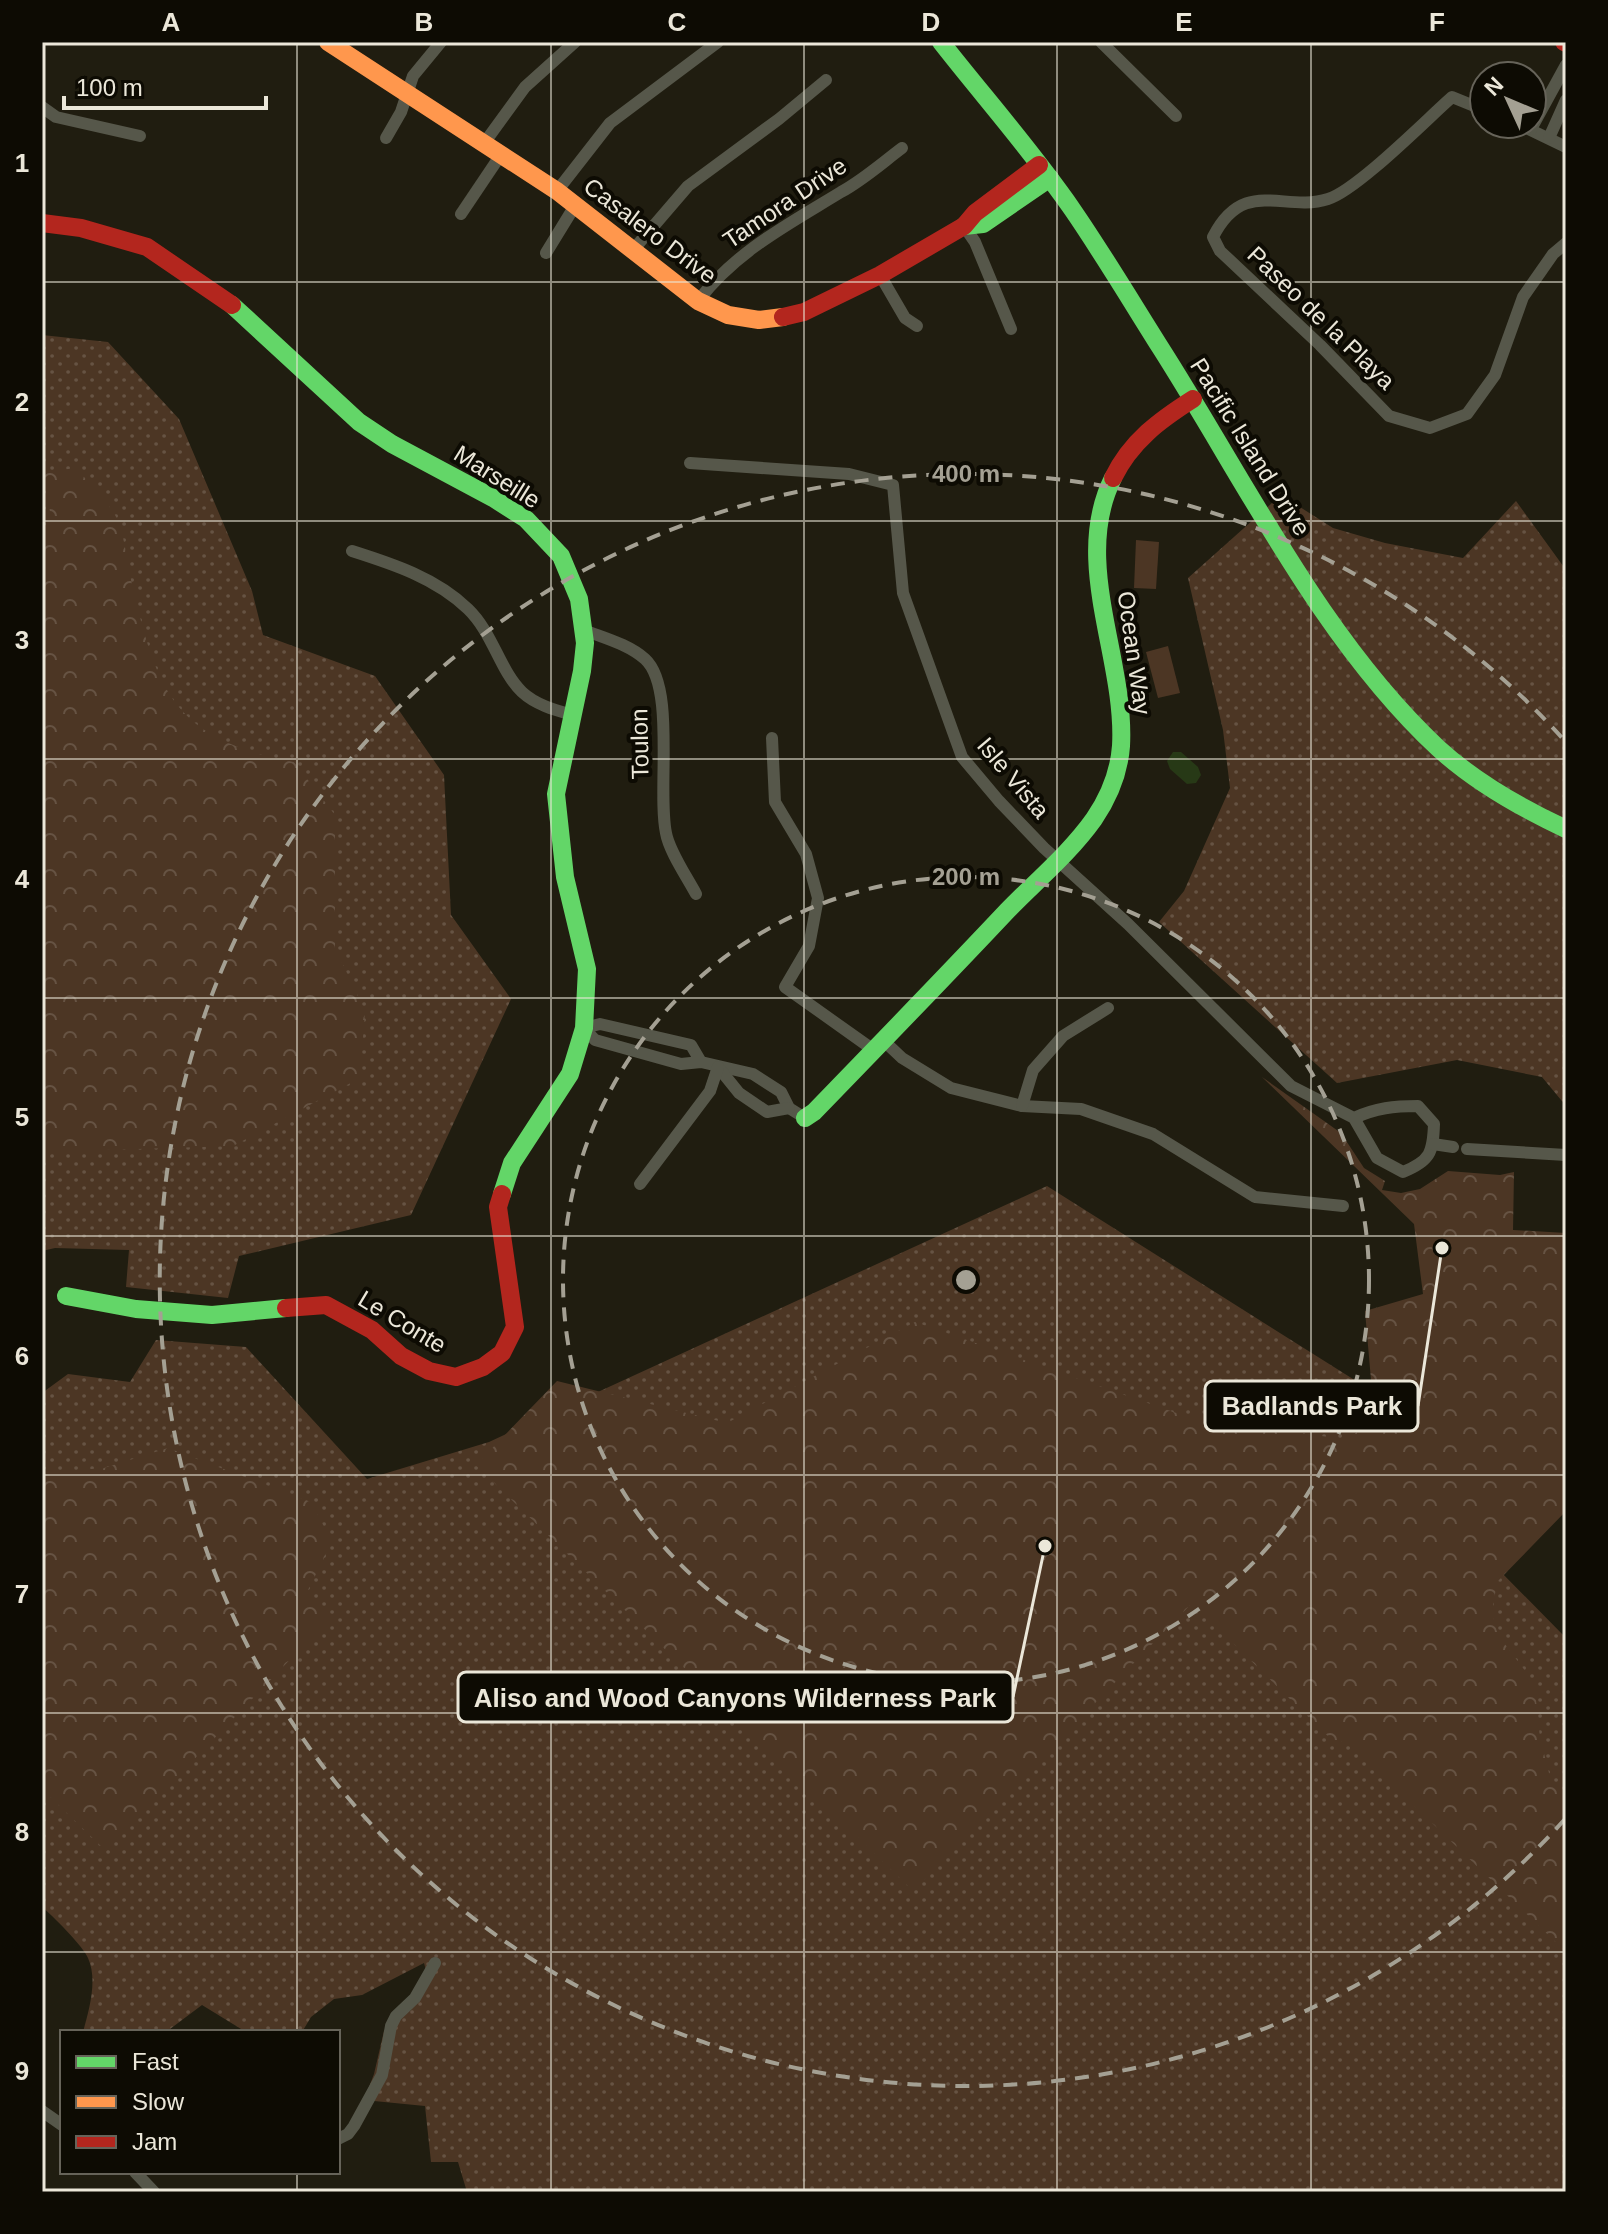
<svg xmlns="http://www.w3.org/2000/svg" width="1608" height="2234" font-family="Helvetica,sans-serif">
<style>
.grass{fill:url(#grass-dots)}
.park{fill:url(#park-crowns)}
.pitch{fill:#4c3624}
.water{fill:#273916}
.lines{fill:none;stroke-linecap:round;stroke-linejoin:round}
.street{stroke:#56574a;stroke-width:12}
.fast{stroke:#63d668;stroke-width:18}
.slow{stroke:#ff974d;stroke-width:18}
.jam{stroke:#b3261e;stroke-width:18}
.grid{fill:none;stroke:#ebe7d9;stroke-width:2;stroke-opacity:0.55}
.ring{fill:none;stroke:#a4a093;stroke-width:4;stroke-dasharray:14 10}
.labels{text-anchor:middle;stroke-width:8;stroke-linejoin:round;paint-order:stroke}
.street-label{font-size:24px;fill:#ebe7d9;stroke:#0d0b03}
.centre{fill:#a4a093;stroke:#0d0b03;stroke-width:4}
.ring-label{font-size:24px;text-anchor:middle;font-weight:bold;fill:#a4a093;stroke:#0d0b03;stroke-width:8;stroke-linejoin:round;paint-order:stroke}
.leader{fill:none;stroke:#ebe7d9;stroke-width:3}
.callout-dot{fill:#ebe7d9;stroke:#0d0b03;stroke-width:3}
.callout{fill:#0d0b03;stroke:#ebe7d9;stroke-width:3}
.callout-label{font-size:26px;text-anchor:middle;font-weight:bold;fill:#ebe7d9}
.neatline{fill:none;stroke:#ebe7d9;stroke-width:3}
.grid-label{font-size:26px;text-anchor:middle;font-weight:bold;fill:#ebe7d9}
</style>
<defs>
<pattern id="grass-dots" width="8" height="8" patternUnits="userSpaceOnUse" patternTransform="scale(2)"><rect width="8" height="8" fill="#4c3624"/><path d="M2 2h.1M6 6h.1" fill="none" stroke="#665343" stroke-width="1.8" stroke-linecap="round"/></pattern>
<pattern id="park-crowns" width="20" height="18" patternUnits="userSpaceOnUse" patternTransform="scale(2)"><rect width="20" height="18" fill="#4c3624"/><path d="M2 6a3 3 0 1 1 6 0M12 15a3 3 0 1 1 6 0" fill="none" stroke="#665343"/></pattern>
</defs>
<rect width="100%" height="100%" fill="#201d10"/>
<g class="grass">
<path d="M42,335l66,7 71,77 73,172 11,44 112,41 69,99 7,140 60,84 -100,216 -172,41 -11,42 -102,-11 3,-37 -74,-2 -13,3z"/>
<path d="M1281,495l52,33 52,15 78,15 53,-57 50,69v536l-24,-29 -85,-17 -120,23 -178,-161 25,-31 46,-103 -7,-58 -35,-152z"/>
<path d="M1047,1186l379,239 12,83 128,130v554h-1099l-9,-30h-27l-6,-56 -61,-6 10,-26 10,-43 44,-53 -4,-15 -62,32 -28,4 -23,18 -9,15h-56l-44,-27 -36,27h-83c6,-22 15,-52 5,-74 -4,-11 -36,-43 -46,-51v-514l26,-19 62,8 26,-42 90,7 121,132 122,-37z"/>
</g>
<g class="park">
<path d="M76,468c13,15 29,30 39,47 9,15 12,47 16,65 26,112 42,159 163,182l41,53v133l30,63 -5,67 -127,68 -191,6v-601l8,-39 -5,-40z"/>
<path d="M1262,1077l79,56 23,35 21,13 -3,9 19,3 19,-4 28,-18 52,4 14,-3 -1,58 53,3v278l-69,71 -5,30 6,23 31,41 6,14 5,48 9,35 17,31v148l-221,-213 -8,6 -145,-142 -279,288 -437,-426 81,-84 170,42 188,-101 270,94 164,24 25,-26 -9,-103 58,-17 -9,-70z"/>
<path d="M168,1448l143,54 21,40 -25,50 22,27 -223,232 -64,-62v-316l62,-5z"/>
</g>
<g class="pitch">
<path d="M1136,540l23,2 -3,47 -22,-1z"/>
<path d="M1168,646l12,47 -22,5 -12,-46z"/>
</g>
<path class="water" d="M1173,752h8l17,15 3,8 -5,8 -9,1 -17,-15 -3,-8z"/>
<g class="lines">
<g class="street">
<path d="M1101,42l75,74"/>
<path d="M42,107l14,10 84,19"/>
<path d="M1484,110l-32,-13c-26,23 -95,93 -124,102 -44,14 -84,-23 -115,38l7,14 100,94 69,71 41,12 37,-14 28,-39 28,-78 30,-43 13,-11"/>
<path d="M1518,124l48,23"/>
<path d="M1531,129l35,-64"/>
<path d="M386,138l15,-26 12,-36 28,-34"/>
<path d="M1549,138l17,-38"/>
<path d="M485,142l40,-55 50,-45"/>
<path d="M557,191l53,-68 108,-81"/>
<path d="M461,214l41,-61"/>
<path d="M964,226l11,16 36,87"/>
<path d="M633,250l55,-64 91,-67 47,-39"/>
<path d="M546,253l30,-49"/>
<path d="M880,275l25,43 12,8"/>
<path d="M698,301c38,-50 91,-77 143,-109 22,-12 41,-29 61,-44"/>
<path d="M690,463l159,11 44,11 10,108 59,164 37,44 45,47 84,76 163,162 63,32 23,40 26,14c27,-11 30,-19 31,-48l-16,-18c-24,0 -42,2 -64,12"/>
<path d="M352,551c41,13 84,27 116,58 25,24 32,62 54,83 14,13 33,18 51,23"/>
<path d="M584,630c20,8 44,14 61,29 31,28 12,132 21,174 3,18 21,44 30,61"/>
<path d="M772,738l3,64 31,52 12,44 -9,48 -24,41 90,64"/>
<path d="M884,1041l18,17 49,30 71,18 59,3 72,25 102,63 88,9"/>
<path d="M701,1062l-10,-17 -91,-21 -16,4 11,12 86,24 20,-2 52,12 28,18 8,16 16,10"/>
<path d="M718,1067l21,26 28,19 22,-4"/>
<path d="M1022,1106l11,-36 30,-34 45,-28"/>
<path d="M1433,1144l20,3"/>
<path d="M1467,1149l99,6"/>
<path d="M640,1184l70,-93 8,-24"/>
<path d="M42,2111l20,14"/>
<path d="M338,2139l10,-5 6,-8 28,-51 9,-49 5,-10 19,-18 20,-35"/>
<path d="M135,2172l19,20"/>
</g>
<g class="fast">
<path d="M941,42c43,55 91,109 131,167 31,45 59,92 88,138 85,133 162,293 278,401 37,34 83,60 128,81"/>
<path d="M964,226l19,-2 67,-46"/>
<path d="M232,305l127,117 33,22 101,54 33,21 35,37 18,43 6,44 -3,28 -26,123 9,83 22,92 -3,59 -14,46 -58,89 -10,31"/>
<path d="M805,1118l9,-6c65,-67 129,-133 193,-201 29,-30 62,-57 87,-92 15,-22 25,-46 27,-73 5,-88 -50,-184 -8,-268"/>
<path d="M66,1296l70,13 76,6 74,-7"/>
</g>
<path class="slow" d="M328,42l229,149 141,110 30,14 31,5 24,-3"/>
<g class="jam">
<path d="M1564,42l2,1"/>
<path d="M42,223l39,5 66,19 85,58"/>
<path d="M783,317l21,-5 76,-37 84,-49 11,-13 64,-48"/>
<path d="M1113,478c18,-37 47,-58 80,-79"/>
<path d="M286,1308l40,-3 46,25 29,26 28,15 27,6 27,-10 19,-14 13,-26 -17,-120 4,-13"/>
</g>
</g>
<path class="grid" d="M297,42v1990M551,42v2150M804,42v2150M1057,42v2150M1311,42v2150M42,282h1524M42,521h1524M42,759h1524M42,998h1524M42,1236h1524M42,1475h1524M42,1713h1524M42,1952h1524M297,2172v20"/>
<g class="ring">
<circle cx="966" cy="1280" r="403"/>
<path d="M1565 1819A806 806 0 1 1 1565 741"/>
</g>
<g class="labels">
<g class="street-label">
<text transform="translate(785 203) rotate(-34)" y="8">Tamora Drive</text>
<text transform="translate(650 231) rotate(37)" y="8">Casalero Drive</text>
<text transform="translate(1321 318) rotate(44)" y="8">Paseo de la Playa</text>
<text transform="translate(1250 447) rotate(58)" y="8">Pacific Island Drive</text>
<text transform="translate(497 477) rotate(32)" y="8">Marseille</text>
<text transform="translate(1134 653) rotate(82)" y="8">Ocean Way</text>
<text transform="translate(640 744) rotate(-91)" y="8">Toulon</text>
<text transform="translate(1013 778) rotate(50)" y="8">Isle Vista</text>
<text transform="translate(402 1322) rotate(31)" y="8">Le Conte</text>
</g>
</g>
<circle cx="966" cy="1280" r="12" class="centre"/>
<g class="ring-label">
<text x="966" y="482">400 m</text>
<text x="966" y="885">200 m</text>
</g>
<path class="leader" d="M1442 1248L1418 1406M1045 1546L1013 1697"/>
<g class="callout-dot">
<circle cx="1442" cy="1248" r="8"/>
<circle cx="1045" cy="1546" r="8"/>
</g>
<g class="callout">
<rect x="1205" y="1381" width="213" height="50" rx="8"/>
<rect x="458" y="1672" width="555" height="50" rx="8"/>
</g>
<g class="callout-label">
<text x="1312" y="1415">Badlands Park</text>
<text x="735" y="1707">Aliso and Wood Canyons Wilderness Park</text>
</g>
<rect width="1608" height="2234" fill="none" stroke="#0d0b03" stroke-width="88"/>
<rect x="60" y="2030" width="280" height="144" fill="#0d0b03" stroke="#666359" stroke-width="2"/>
<rect x="76" y="2056" width="40" height="12" fill="#63d668" stroke="#666359" stroke-width="2"/>
<text x="132" y="2070" font-size="24" fill="#ebe7d9">Fast</text>
<rect x="76" y="2096" width="40" height="12" fill="#ff974d" stroke="#666359" stroke-width="2"/>
<text x="132" y="2110" font-size="24" fill="#ebe7d9">Slow</text>
<rect x="76" y="2136" width="40" height="12" fill="#b3261e" stroke="#666359" stroke-width="2"/>
<text x="132" y="2150" font-size="24" fill="#ebe7d9">Jam</text>
<g transform="translate(1508 100) rotate(314)"><circle r="38" fill="#0d0b03" stroke="#666359" stroke-width="2"/>
<path d="M0-6L14 30L0 20L-14 30Z" fill="#a4a093"/>
<text y="-12" font-size="22" font-weight="bold" text-anchor="middle" fill="#ebe7d9">N</text>
</g>
<path d="M64 96v12h202v-12" fill="none" stroke="#ebe7d9" stroke-width="4"/>
<text x="76" y="96" font-size="24" fill="#ebe7d9" stroke="#0d0b03" stroke-width="6" paint-order="stroke">100 m</text>
<rect x="44" y="44" width="1520" height="2146" class="neatline"/>
<g class="grid-label">
<text x="171" y="31">A</text>
<text x="424" y="31">B</text>
<text x="677" y="31">C</text>
<text x="931" y="31">D</text>
<text x="1184" y="31">E</text>
<text x="1437" y="31">F</text>
<text x="22" y="172">1</text>
<text x="22" y="411">2</text>
<text x="22" y="649">3</text>
<text x="22" y="888">4</text>
<text x="22" y="1126">5</text>
<text x="22" y="1365">6</text>
<text x="22" y="1603">7</text>
<text x="22" y="1841">8</text>
<text x="22" y="2080">9</text>
</g>
</svg>
